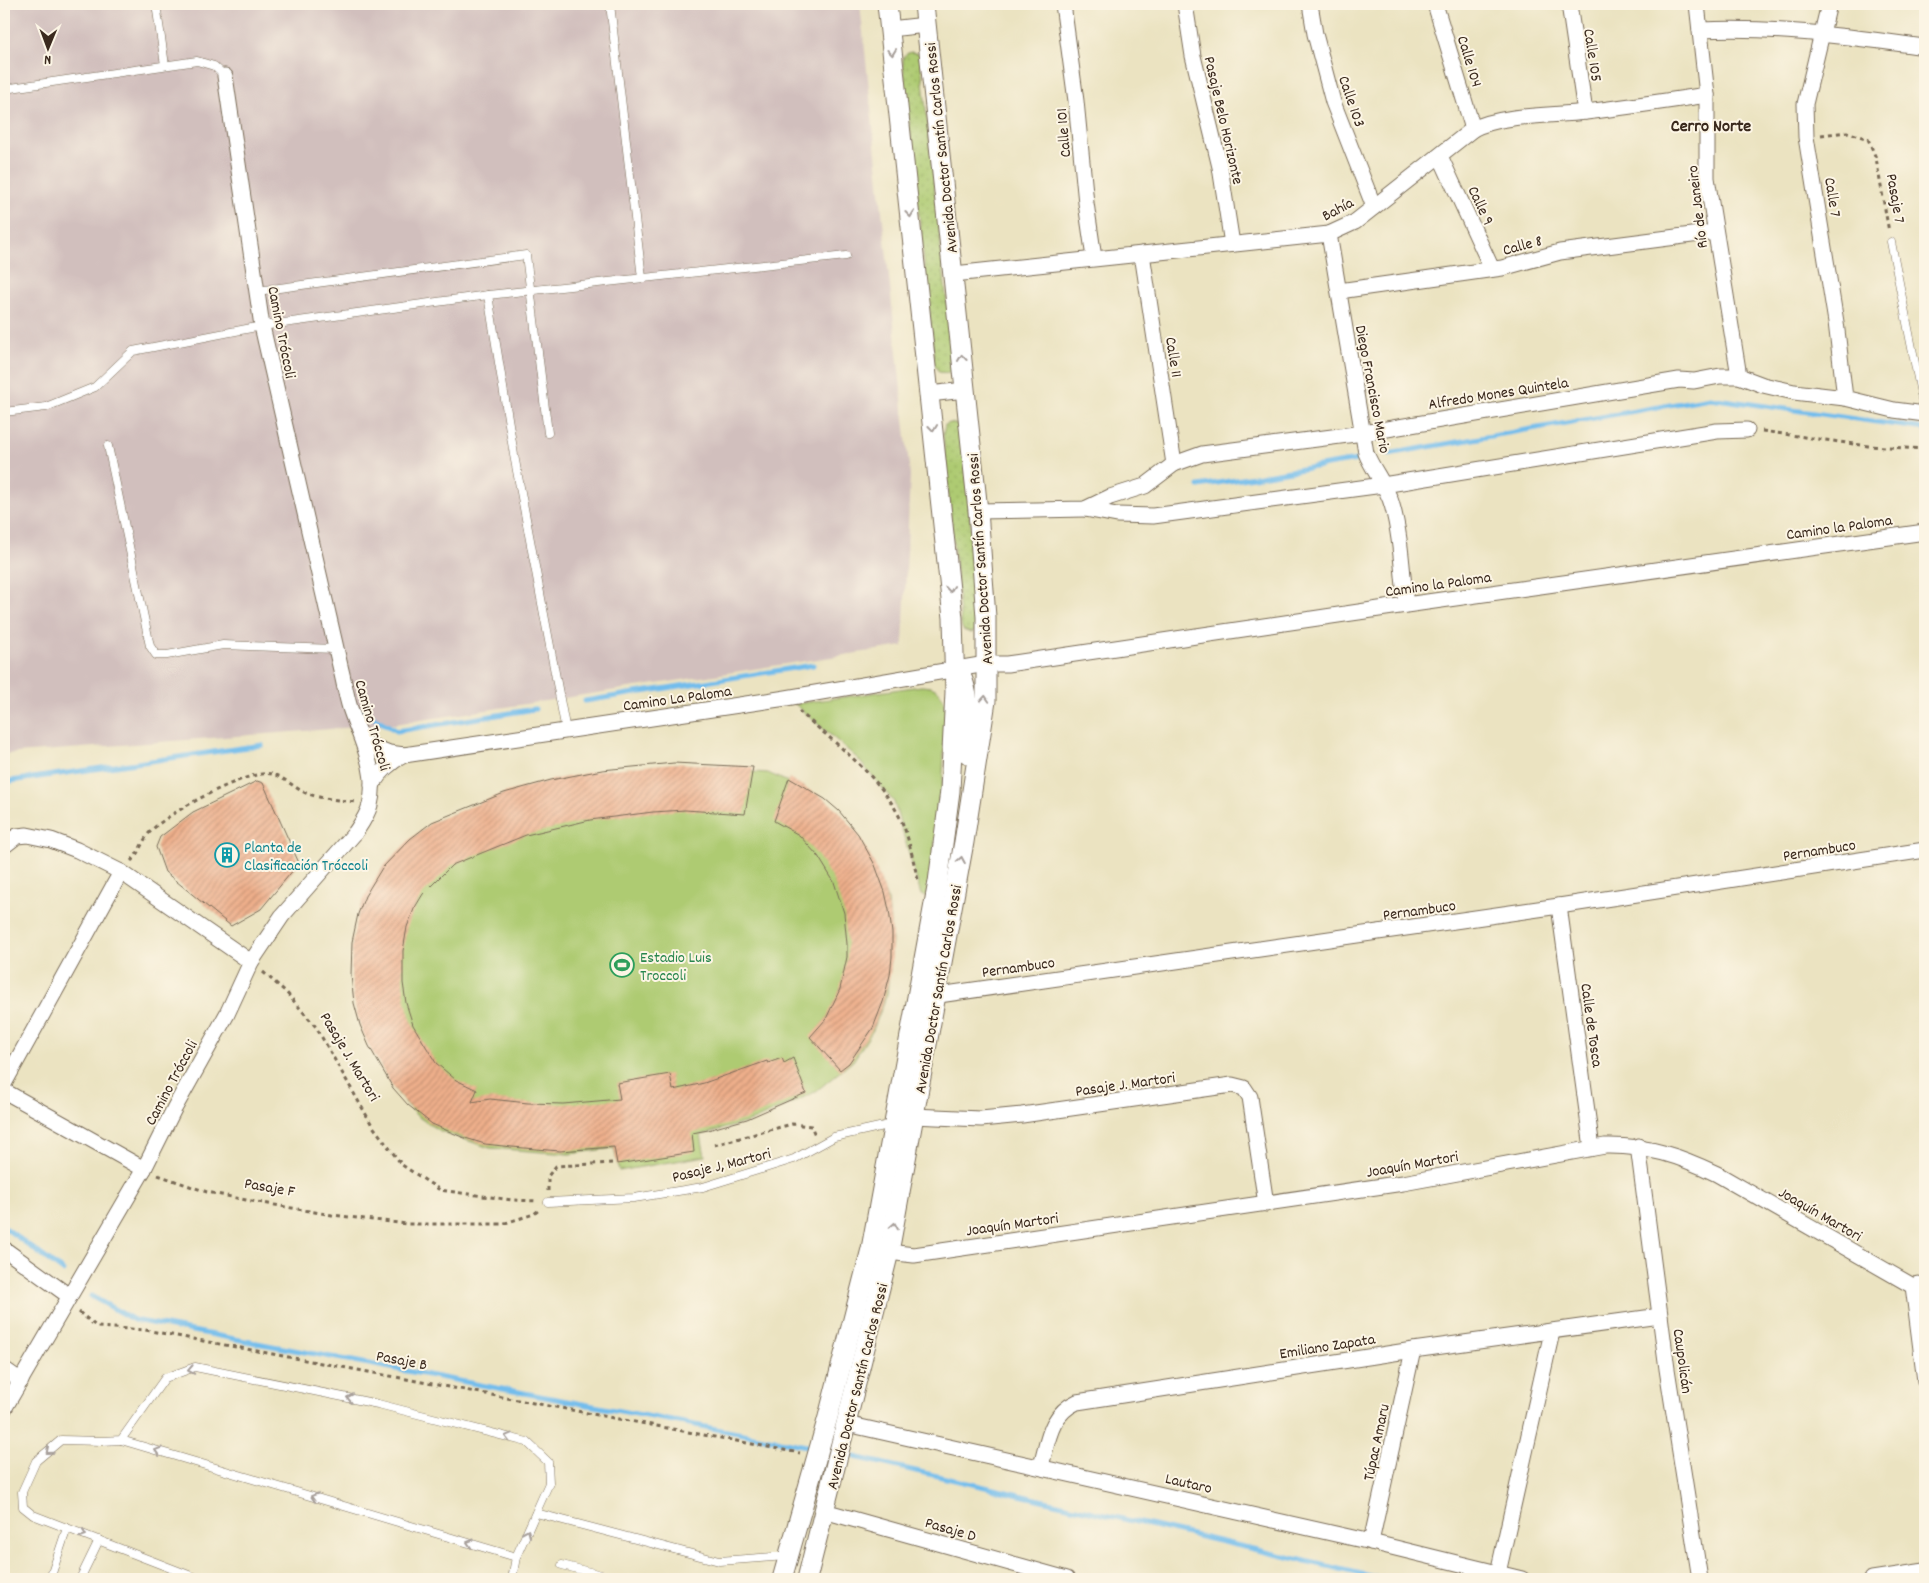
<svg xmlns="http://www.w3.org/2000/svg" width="1929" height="1583" font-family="Dekko,sans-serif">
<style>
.industrial{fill:#d1bfbd}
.grass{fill:url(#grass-dots);stroke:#747a48}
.green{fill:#aecb72;stroke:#747a48}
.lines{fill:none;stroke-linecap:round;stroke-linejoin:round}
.stream{stroke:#73bdec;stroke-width:5}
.building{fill:url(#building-hatch)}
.service-casing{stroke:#796b57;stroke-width:9}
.minor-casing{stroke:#796b57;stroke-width:17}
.tertiary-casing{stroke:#796b57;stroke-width:21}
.path{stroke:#796b57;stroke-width:3;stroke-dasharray:4 4;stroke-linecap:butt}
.service{stroke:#fff;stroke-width:8}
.minor{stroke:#fff;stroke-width:15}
.tertiary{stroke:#fff;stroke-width:19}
.oneway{stroke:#a79f9a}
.labels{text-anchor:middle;stroke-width:4;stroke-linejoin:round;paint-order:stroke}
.street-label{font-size:16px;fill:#3b2a1e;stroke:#fcf5e5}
.culture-label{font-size:16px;fill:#0d838f;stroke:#fcf5e5;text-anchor:start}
.leisure-label{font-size:16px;fill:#27864d;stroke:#fcf5e5;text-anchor:start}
.neighbourhood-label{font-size:18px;font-weight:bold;fill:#3b2a1e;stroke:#fcf5e5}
</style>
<defs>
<pattern id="grass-dots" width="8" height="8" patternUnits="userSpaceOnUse" patternTransform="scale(1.25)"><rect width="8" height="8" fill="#aecb72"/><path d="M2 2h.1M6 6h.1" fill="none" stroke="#97ae62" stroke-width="1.8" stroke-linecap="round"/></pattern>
<pattern id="building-hatch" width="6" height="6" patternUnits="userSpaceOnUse" patternTransform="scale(1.25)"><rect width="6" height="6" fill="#eeaf8b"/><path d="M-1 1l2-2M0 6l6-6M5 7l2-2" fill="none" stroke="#c28f71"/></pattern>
</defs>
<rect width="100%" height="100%" fill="#fcf5e5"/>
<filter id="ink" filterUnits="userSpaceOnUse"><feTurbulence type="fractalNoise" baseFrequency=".02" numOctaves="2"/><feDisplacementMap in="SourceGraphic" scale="10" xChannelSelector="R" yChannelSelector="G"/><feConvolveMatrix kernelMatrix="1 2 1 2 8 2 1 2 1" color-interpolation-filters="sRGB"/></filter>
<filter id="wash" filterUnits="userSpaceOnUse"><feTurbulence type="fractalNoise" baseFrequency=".0096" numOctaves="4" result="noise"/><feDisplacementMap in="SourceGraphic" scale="20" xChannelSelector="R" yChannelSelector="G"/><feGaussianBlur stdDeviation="1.12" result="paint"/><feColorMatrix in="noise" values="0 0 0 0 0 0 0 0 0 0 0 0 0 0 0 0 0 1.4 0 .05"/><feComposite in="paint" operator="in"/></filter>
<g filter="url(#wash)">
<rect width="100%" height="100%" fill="#ebe3c1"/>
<path class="industrial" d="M4,4h856l50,471 -7,171 -508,78 -391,30z"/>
<g class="grass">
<path d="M911,52l9,2 34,315c-5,4 -9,4 -15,3l-4,-6 -32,-304c0,-6 2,-8 8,-10z"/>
<path d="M950,423l10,2 8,66 10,139 -7,3 -8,-3 -2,-6 -18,-190 2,-9z"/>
</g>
<g class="green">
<path d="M921,686c17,1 20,5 25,21l-4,88 -15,101 -6,-1 -27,-93 -37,-44 -62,-54z"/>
<path d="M673,767l95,6 51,23 56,72 13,33 4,40 -5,53 -14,36 -20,31 -38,31 -60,28 -54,15 4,21 -86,15 -5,-23 -45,6 -79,-6 -30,-10 -22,-8 -21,-14 -22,-26 -14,-24 -9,-176z"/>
</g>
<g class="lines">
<g class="stream">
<path d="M1388,454l322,-56 215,31"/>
<path d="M1199,486l158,-26"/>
<path d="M585,701l228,-36"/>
<path d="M359,709l38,22 138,-22"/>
<path d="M4,782l258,-37"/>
<path d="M4,1227l59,44"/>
<path d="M91,1296l43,24 673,126"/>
<path d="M855,1457l528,122"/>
</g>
</g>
<g id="blocks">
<g class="building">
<path d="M674,763l79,4 -8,47 -60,-4 -32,2 -63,8 -64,15 -74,30 -29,29 -9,15 -7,18 -4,24v32l3,20 7,22 23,38 20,17 21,10 -5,12 18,-3 38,4 35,1 57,-5 -3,-16 53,-9 3,16 31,-7 63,-22 1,2 14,-5 2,5 9,-5 13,35 -59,26 -39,11 -16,3 2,19 -77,12 -3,-17 -54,4 -48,-4 -27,-3 -23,-7 -30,-13 -24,-19 -15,-17 -24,-42 -9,-21 -6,-22 -3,-28 1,-33 6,-28 7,-18 17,-28 28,-29 22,-17 72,-29 47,-13 51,-10z"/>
<path d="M789,778l36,21 14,12 19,23 17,31 10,27 4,18 3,23v24l-2,18 -7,27 -10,26 -24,35 -9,7 -30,-33 16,-18 14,-30 7,-32v-13l-3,-31 -10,-31 -16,-26 -19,-21 -25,-14z"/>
<path d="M257,781l6,2 36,80 -38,46 -30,17 -66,-54 -9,-25 4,-10 33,-25z"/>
</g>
</g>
</g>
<g filter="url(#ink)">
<use href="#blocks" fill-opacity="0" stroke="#796b57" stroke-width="1"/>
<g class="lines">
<g class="service-casing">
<g id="service">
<path d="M156,4l9,61"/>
<path d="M610,4l32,274"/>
<path d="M4,89l193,-28 17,5 11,10"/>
<path d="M1891,242l34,172"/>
<path d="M257,291l269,-36 22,178"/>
<path d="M488,295l26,160 52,276"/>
<path d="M4,412l42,-5 49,-20 38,-36 129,-25 226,-31 358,-39"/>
<path d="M108,446l42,200 6,9h11l56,-10 113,4"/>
<path d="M548,1202l86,-4 69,-11 91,-28 40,-22 59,-13"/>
<path d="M121,1440l395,117"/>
<path d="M536,1513l183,48 68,-5"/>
<path d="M562,1565l55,14"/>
<path d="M50,1579l17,-51"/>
<path d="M80,1579l19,-39"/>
<path d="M199,1579l-166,-64 -10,-8 -1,-15 14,-31 25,-21 41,1 19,-1 44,-62 30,-11 183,37 149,38 21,20 1,21 -33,74 -4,22"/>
</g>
</g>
<g class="minor-casing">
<g id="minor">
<path d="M1063,4l13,97 10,102 8,55"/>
<path d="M1185,4l8,52 27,111 12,77"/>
<path d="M1310,4l5,30 18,68 41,105"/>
<path d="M1435,4l38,125"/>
<path d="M1569,4l16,108"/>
<path d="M1697,4l10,91v83l32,198"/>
<path d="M1829,4l-24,100 1,33 30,185 9,76"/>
<path d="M890,29l36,-4"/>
<path d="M1700,30c76,-4 150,7 225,17"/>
<path d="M1440,156l52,113"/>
<path d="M1329,234l37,219c7,18 21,33 26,52 9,31 10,67 14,100"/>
<path d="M1142,254l32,210"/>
<path d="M954,274l375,-40 26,-12 118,-93c29,-15 80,-13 113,-17 40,-5 81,-11 121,-17"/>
<path d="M1339,291l163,-23 58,-16 155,-20"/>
<path d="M929,394l36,-4"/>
<path d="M1085,509l32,6 36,1 230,-31 334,-54 30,-1"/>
<path d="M978,511l107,-2 25,-12 35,-11 29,-22 28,-10 161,-21 316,-53 15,1 26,-5h19l24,9 31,7 51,6 49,12 31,4"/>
<path d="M364,743l25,10 15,2 382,-57 200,-34h21l399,-59 519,-73"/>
<path d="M372,785c8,-13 18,-23 32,-30"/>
<path d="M4,846l13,-10 10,-1 24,5 26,10 44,22 130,90"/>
<path d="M1559,906l33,242"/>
<path d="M925,997l634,-91 366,-56"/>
<path d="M4,1084l117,-212"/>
<path d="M4,1091l140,78"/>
<path d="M903,1120l10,-4 68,3 41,-4 210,-30 12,3 6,9 16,107"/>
<path d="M1638,1146l29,223 33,210"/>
<path d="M4,1249l65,47"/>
<path d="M880,1251l34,4 489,-72 202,-37c42,-1 75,10 112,28l208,119"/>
<path d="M1918,1284l-5,2 12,95"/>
<path d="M4,1369l17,12"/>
<path d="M4,1409l140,-240 30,-60 53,-95 24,-52 31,-46 73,-83c6,-9 12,-17 15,-28 9,-33 -10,-67 -20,-97 -4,-13 -6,-26 -9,-38l-79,-344 -37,-250"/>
<path d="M847,1424l524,118 151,37"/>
<path d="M1041,1466c7,-25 9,-52 36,-64l336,-52 247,-34"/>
<path d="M824,1511l243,68"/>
<path d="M1371,1542l42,-192"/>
<path d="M1498,1573l54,-241"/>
<path d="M1872,1579l53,-8"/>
</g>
</g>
<g class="tertiary-casing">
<g id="tertiary">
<path d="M963,680c8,23 6,50 5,74"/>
<path d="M782,1579l46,-162 43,-168 67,-367 12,-91 5,-99 -2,-74 -66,-614"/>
<path d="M807,1579l82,-327 75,-410 22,-141v-84l-8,-106 -54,-507"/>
</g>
</g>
<g class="path">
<path d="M1821,135l26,-3 21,7 8,19 13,74"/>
<path d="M1762,431l106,15 57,3"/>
<path d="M799,711c35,32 81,64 102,109 9,19 12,43 18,63"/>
<path d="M131,861c9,-9 11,-20 19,-29 15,-18 100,-64 122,-58 12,3 22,14 34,19 14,6 34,7 49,9"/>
<path d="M263,972l23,20 30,35 56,98 30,40 38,25 72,10 26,1"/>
<path d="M714,1145l78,-21 19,2 4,9"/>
<path d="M158,1175l49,17 39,8 86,15 75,9h95l32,-10 6,-5"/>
<path d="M548,1191v-15l8,-10 56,-3"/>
<path d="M79,1312l18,15 48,3 655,123"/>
</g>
<use href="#service" class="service"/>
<use href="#minor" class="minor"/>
<use href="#tertiary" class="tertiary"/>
</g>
<defs><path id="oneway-chevron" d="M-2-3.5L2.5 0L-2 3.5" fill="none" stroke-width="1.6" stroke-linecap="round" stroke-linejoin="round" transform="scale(1.25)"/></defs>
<g class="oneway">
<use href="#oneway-chevron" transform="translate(892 52) rotate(84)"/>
<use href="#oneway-chevron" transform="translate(910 214) rotate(84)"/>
<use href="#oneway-chevron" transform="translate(962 358) rotate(-96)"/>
<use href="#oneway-chevron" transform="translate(933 428) rotate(84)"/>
<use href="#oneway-chevron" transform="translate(950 589) rotate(84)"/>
<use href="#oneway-chevron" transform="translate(985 699) rotate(-86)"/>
<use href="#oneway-chevron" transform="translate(961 860) rotate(-80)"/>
<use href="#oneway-chevron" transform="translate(894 1226) rotate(-80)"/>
<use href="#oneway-chevron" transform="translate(191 1370) rotate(169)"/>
<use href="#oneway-chevron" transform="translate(350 1398) rotate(-169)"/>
<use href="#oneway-chevron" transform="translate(508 1437) rotate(-165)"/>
<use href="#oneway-chevron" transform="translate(49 1451) rotate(140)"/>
<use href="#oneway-chevron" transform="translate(158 1451) rotate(-163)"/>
<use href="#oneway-chevron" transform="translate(314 1497) rotate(-163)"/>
<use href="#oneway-chevron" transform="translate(527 1533) rotate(-66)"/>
<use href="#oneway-chevron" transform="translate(83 1534) rotate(21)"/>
<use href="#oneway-chevron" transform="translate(470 1543) rotate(-163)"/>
</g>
</g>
<defs>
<g id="building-ring" transform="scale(1.25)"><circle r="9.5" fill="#fcf5e5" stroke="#0f9aa8" stroke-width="1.5"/><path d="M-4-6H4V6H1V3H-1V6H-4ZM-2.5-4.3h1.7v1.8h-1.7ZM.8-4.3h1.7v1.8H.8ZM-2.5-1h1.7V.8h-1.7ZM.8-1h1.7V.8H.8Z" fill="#0f9aa8"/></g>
<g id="stadium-ring" transform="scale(1.25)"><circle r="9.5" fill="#fcf5e5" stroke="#2e9e5b" stroke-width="1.5"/><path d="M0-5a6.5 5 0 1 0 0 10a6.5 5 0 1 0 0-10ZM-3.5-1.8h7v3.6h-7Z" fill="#2e9e5b"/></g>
</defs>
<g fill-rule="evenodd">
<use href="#building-ring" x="227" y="855"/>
<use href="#stadium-ring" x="622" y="965"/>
</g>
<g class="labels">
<g class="street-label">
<text transform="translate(1594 55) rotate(81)" y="6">Calle 105</text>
<text transform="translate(1471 61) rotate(73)" y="6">Calle 104</text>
<text transform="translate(1353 101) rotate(71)" y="6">Calle 103</text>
<text transform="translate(1225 120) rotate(77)" y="6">Pasaje Belo Horizonte</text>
<text transform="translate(1062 133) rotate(-95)" y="6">Calle 101</text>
<text transform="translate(940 148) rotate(-96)" y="6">Avenida Doctor Santín Carlos Rossi</text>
<text transform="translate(1834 197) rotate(81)" y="6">Calle 7</text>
<text transform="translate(1897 198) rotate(80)" y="6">Pasaje 7</text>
<text transform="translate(1482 205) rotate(65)" y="6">Calle 9</text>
<text transform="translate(1696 207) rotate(-97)" y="6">Río de Janeiro</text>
<text transform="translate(1337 208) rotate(-28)" y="6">Bahía</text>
<text transform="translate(1522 244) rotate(-15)" y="6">Calle 8</text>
<text transform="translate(283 332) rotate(79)" y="6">Camino Tróccoli</text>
<text transform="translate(1175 357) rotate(81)" y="6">Calle 11</text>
<text transform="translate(1374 389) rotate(79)" y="6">Diego Francisco Mario</text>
<text transform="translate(1498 392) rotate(-9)" y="6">Alfredo Mones Quintela</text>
<text transform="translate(1839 526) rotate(-8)" y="6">Camino la Paloma</text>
<text transform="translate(979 559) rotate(-94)" y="6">Avenida Doctor Santín Carlos Rossi</text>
<text transform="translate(1438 583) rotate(-8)" y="6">Camino la Paloma</text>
<text transform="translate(677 697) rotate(-8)" y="6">Camino La Paloma</text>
<text transform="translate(374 725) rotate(74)" y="6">Camino Tróccoli</text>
<text transform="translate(1819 849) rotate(-9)" y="6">Pernambuco</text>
<text transform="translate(1419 909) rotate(-8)" y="6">Pernambuco</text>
<text transform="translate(1018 966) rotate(-8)" y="6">Pernambuco</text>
<text transform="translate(937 989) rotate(-80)" y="6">Avenida Doctor Santín Carlos Rossi</text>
<text transform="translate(1593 1025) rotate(82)" y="6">Calle de Tosca</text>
<text transform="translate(351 1056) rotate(59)" y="6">Pasaje J. Martori</text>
<text transform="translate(170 1082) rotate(-62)" y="6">Camino Tróccoli</text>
<text transform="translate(1125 1083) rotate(-8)" y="6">Pasaje J. Martori</text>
<text transform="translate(1412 1163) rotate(-10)" y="6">Joaquín Martori</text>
<text transform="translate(721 1164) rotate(-14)" y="6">Pasaje J, Martori</text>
<text transform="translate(270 1186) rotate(10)" y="6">Pasaje F</text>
<text transform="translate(1821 1213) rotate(30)" y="6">Joaquín Martori</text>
<text transform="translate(1012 1223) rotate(-8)" y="6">Joaquín Martori</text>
<text transform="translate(1327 1345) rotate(-9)" y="6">Emiliano Zapata</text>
<text transform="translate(402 1359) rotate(11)" y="6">Pasaje B</text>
<text transform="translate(1684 1361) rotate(82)" y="6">Caupolicán</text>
<text transform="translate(856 1386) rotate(-76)" y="6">Avenida Doctor Santín Carlos Rossi</text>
<text transform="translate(1375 1442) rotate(-78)" y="6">Túpac Amaru</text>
<text transform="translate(1189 1482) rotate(13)" y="6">Lautaro</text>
<text transform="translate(951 1528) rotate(16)" y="6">Pasaje D</text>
</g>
<g class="culture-label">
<text x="244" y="852">Planta de<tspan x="244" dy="18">Clasificación Tróccoli</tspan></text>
</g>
<g class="leisure-label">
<text x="640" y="962">Estadio Luis<tspan x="640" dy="18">Troccoli</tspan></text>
</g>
<g class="neighbourhood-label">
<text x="1711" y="131">Cerro Norte</text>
</g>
</g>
<rect width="1929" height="1583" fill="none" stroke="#fcf5e5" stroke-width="20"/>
<g transform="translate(48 48) rotate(181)" stroke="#fcf5e5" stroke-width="4" paint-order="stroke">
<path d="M0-4L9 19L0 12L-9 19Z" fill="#3b2a1e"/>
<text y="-8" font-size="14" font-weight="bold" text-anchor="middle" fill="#3b2a1e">N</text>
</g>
</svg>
